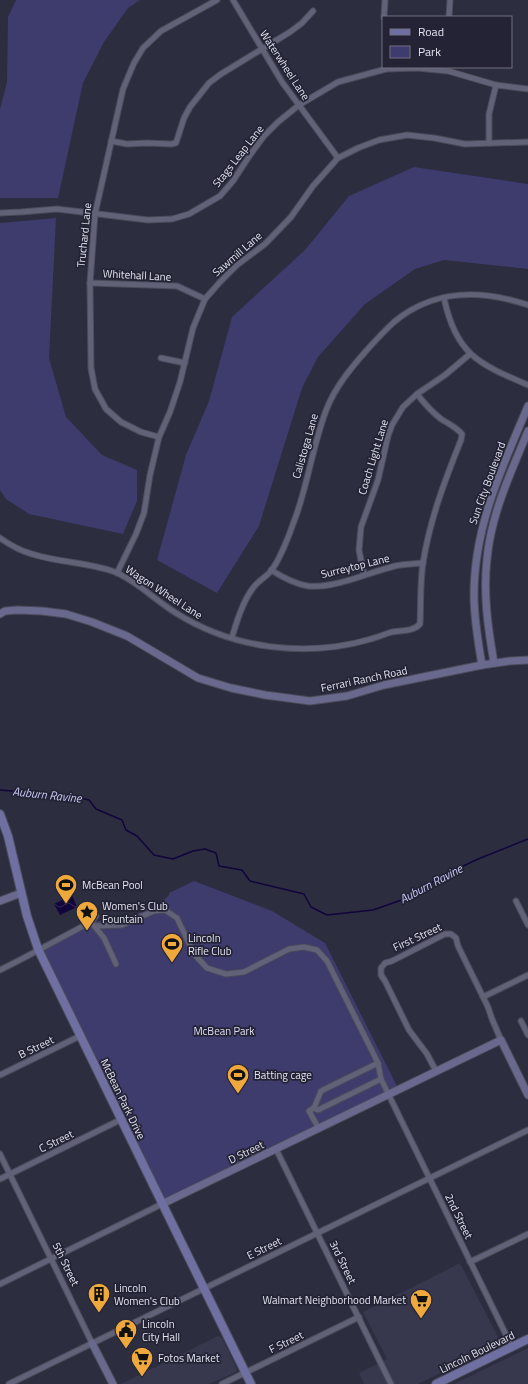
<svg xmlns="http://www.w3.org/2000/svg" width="528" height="1384" font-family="'Titillium Web',sans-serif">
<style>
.built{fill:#37374e}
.green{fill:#3e3b6d}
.water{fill:url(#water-waves)}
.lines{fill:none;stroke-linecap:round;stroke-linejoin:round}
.stream{stroke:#12053b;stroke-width:1.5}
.street-casing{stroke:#4b4b5a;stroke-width:7}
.secondary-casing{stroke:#4b4b5a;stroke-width:9}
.primary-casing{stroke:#4b4b5a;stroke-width:10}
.street{stroke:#616277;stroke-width:5}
.secondary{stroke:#68698d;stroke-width:7}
.primary{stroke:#706fa2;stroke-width:8}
.labels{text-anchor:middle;stroke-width:3.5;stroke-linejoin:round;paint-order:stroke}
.street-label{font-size:11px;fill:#e3e4f0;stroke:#232335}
.poi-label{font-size:11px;fill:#e3e4f0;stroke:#232335;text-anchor:start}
.park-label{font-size:11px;fill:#dddef4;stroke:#232335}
.water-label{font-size:12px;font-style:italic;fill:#c9caf5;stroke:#232335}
</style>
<defs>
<pattern id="water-waves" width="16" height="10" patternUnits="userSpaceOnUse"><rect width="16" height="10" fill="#12053b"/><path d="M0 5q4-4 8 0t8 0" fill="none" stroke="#342958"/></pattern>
</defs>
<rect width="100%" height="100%" fill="#2c2d3f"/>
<g class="built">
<path d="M460,1263l40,78v3l-82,40h-54l-5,-11 28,-14 -24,-47z"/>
<path d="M218,1336l4,2 15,31 -1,3 -27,12h-88z"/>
<path d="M528,1348v36h-74z"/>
</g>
<g class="green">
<path d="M16,0h124l-12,8 -24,34 -21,41 -25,115h-58v-89l7,-27 1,-65z"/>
<path d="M414,167l114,17v85l-84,-9 -29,9 -50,35 -47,53 -16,31 -43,138 -42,67 -60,-33 29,-105 23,-54 23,-84 73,-67 44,-54z"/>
<path d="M56,218l-7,140 17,59 36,38 35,15v31l-14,33 -94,-20 -23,-15 -6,-9v-267z"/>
<path d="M194,881l78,30 53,32 73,145 -234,114 -123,-254 51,-27 29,1 42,-21 6,-6v-2z"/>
</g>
<path class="water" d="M72,895l5,12 -17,8 -6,-11z"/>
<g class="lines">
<path class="stream" d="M0,790l71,6 18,4 7,9 26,11 4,10 11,6 17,19 19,4 20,-8 12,-2 11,4 3,13 23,4 8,11 54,13 7,13 16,8 46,-5 40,-14 27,-19 38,-18 50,-20"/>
<g class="street-casing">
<g id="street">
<path d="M233,0l49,82 56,76"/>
<path d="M384,17l1,-17"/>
<path d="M449,17l1,-17"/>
<path d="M111,141l16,3 20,-1 24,1 5,-1 8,-25 6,-11 19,-24 12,-9 69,-42 12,-9 11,-12"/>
<path d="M489,143v-29l7,-29"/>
<path d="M0,213l21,-1 36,-3 91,11 24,-1 17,-5 31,-18 13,-15 17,-26 14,-19 14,-14 21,-17 39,-23 48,-13 31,-1 31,3 48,14 32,4"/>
<path d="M90,283l87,3 28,13"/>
<path d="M444,298c12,57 35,66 84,87"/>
<path d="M161,358l24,5"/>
<path d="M159,437l-18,-5 -20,-10 -15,-13 -11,-20 -4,-21 -1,-85 5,-69 28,-125 11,-26 9,-15 18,-17 56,-31"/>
<path d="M0,538c10,7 21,13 32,16 28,9 56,8 83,18 22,9 41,29 61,41 57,36 130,45 195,26 7,-2 14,-5 21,-7 9,-2 21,0 28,-8 1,-20 0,-42 3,-61 7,-44 22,-83 38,-123l1,-6c-6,-7 -13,-10 -21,-15 -9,-7 -17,-16 -24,-25"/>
<path d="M271,570c11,7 24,14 37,16 26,3 62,-14 87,-20 9,-2 19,-2 28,-3"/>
<path d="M117,573l19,-39 8,-21 6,-38 9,-38 11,-25 10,-30 13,-54 12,-29 15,-17 17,-17 28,-21 26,-27 22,-31 25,-28 20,-10 21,-8 28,-5 27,3 31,6 63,-2"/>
<path d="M364,575l-5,-25 2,-23 17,-47 10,-44 4,-11 11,-18 14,-13 28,-19 25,-21"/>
<path d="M232,637c5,-16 11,-36 21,-49 5,-7 13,-11 18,-17 8,-10 18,-35 22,-47 15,-37 19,-78 34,-116 9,-22 24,-40 39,-57 9,-10 18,-20 28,-29 40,-33 86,-33 134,-17"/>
<path d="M516,901l12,24"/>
<path d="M91,922l5,-6"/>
<path d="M94,926l28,-1 32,-14 11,-1 12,8 17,36 13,14 19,6 18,-2 45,-23 15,-2 13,3 10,11 51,102 3,16 131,268"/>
<path d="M0,970c31,-15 60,-32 91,-48l13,16 12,26"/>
<path d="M483,997l45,-22"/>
<path d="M521,1021l7,14"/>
<path d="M378,1063l-57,28 -7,17 4,2 63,-31"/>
<path d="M436,1071l-9,-17 -18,-24 -24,-49 -4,-6v-7l4,-5 7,-2 53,-27h6l5,4 2,8 30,61 4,12 9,21"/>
<path d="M0,1075l80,-39"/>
<path d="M314,1108l-5,3 10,18"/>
<path d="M276,1149l115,235"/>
<path d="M0,1154l92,189"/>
<path d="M0,1179l120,-59"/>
<path d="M470,1262l58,-28"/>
<path d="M0,1284l162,-80"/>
<path d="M9,1384l519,-254"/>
<path d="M222,1384l137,-67"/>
</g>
</g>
<g class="secondary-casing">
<g id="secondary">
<path d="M0,614l5,-3 13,-1 24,1 24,3 26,8 35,14 71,42 33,10 34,7 45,6 37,-5 37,-11 98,-20 28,-4 18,-1"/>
<path d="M494,663c-6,-35 -11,-69 -7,-104 4,-45 24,-87 41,-128"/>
<path d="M482,665c-4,-23 -8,-47 -8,-70 0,-69 28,-127 54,-189"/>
<path d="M0,901l21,-8"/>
<path d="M162,1204l339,-164 27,55"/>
<path d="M92,1343l21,41"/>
</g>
</g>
<g class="primary-casing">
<g id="primary">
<path d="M0,814l8,22 19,80 11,33c70,146 142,290 213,435"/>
<path d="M436,1384l92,-45"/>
</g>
</g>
<use href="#street" class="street"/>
<use href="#secondary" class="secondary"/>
<use href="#primary" class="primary"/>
</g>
<defs>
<g id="stadium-pin" transform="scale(1.15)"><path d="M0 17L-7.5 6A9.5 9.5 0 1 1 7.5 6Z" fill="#eea83c" stroke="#232335"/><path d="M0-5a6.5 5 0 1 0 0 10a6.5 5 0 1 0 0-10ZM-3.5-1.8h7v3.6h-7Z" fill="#111"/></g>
<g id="sight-pin" transform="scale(1.15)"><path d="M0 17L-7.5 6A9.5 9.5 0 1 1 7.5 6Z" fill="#eea83c" stroke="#232335"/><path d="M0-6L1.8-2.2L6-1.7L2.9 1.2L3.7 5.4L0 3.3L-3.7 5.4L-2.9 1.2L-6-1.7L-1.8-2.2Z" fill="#111"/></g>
<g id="building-pin" transform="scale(1.15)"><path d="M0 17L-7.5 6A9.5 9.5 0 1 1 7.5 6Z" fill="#eea83c" stroke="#232335"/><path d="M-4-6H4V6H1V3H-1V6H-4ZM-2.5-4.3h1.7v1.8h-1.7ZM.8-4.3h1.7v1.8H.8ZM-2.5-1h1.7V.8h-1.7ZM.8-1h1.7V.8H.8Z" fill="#111"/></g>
<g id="supermarket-pin" transform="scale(1.15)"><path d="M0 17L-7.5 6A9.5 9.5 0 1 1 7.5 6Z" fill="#eea83c" stroke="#232335"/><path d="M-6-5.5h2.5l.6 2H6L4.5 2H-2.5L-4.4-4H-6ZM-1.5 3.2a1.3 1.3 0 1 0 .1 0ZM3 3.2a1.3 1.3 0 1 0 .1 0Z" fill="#111"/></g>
<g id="civic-pin" transform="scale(1.15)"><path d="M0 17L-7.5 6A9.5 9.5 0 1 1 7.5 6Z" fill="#eea83c" stroke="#232335"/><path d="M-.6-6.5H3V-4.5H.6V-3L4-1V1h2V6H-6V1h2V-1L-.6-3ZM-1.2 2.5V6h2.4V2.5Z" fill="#111"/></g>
</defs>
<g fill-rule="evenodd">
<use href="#stadium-pin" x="66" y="885"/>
<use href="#sight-pin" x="87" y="912"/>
<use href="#stadium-pin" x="172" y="944"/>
<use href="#stadium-pin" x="238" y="1075"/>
<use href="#building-pin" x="99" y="1294"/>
<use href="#supermarket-pin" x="421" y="1300"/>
<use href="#civic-pin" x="126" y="1330"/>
<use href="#supermarket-pin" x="142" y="1358"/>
</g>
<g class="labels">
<g class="street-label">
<text transform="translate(285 65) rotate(57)" y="4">Waterwheel Lane</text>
<text transform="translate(238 156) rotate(-52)" y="4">Stags Leap Lane</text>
<text transform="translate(84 235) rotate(-84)" y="4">Truchard Lane</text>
<text transform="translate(237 254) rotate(-41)" y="4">Sawmill Lane</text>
<text transform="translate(137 275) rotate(3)" y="4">Whitehall Lane</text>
<text transform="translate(305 446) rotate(-74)" y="4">Calistoga Lane</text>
<text transform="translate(373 457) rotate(-73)" y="4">Coach Light Lane</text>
<text transform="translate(487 483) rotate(-70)" y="4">Sun City Boulevard</text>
<text transform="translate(355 566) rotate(-14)" y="4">Surreytop Lane</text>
<text transform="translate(164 592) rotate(33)" y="4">Wagon Wheel Lane</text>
<text transform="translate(364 679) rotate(-12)" y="4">Ferrari Ranch Road</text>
<text transform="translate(417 937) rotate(-25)" y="4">First Street</text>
<text transform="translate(36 1047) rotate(-26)" y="4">B Street</text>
<text transform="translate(123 1099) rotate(64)" y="4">McBean Park Drive</text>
<text transform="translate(56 1141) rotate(-26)" y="4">C Street</text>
<text transform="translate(246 1152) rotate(-26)" y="4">D Street</text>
<text transform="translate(459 1216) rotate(64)" y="4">2nd Street</text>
<text transform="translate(264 1248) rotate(-26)" y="4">E Street</text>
<text transform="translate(343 1262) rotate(64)" y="4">3rd Street</text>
<text transform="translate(66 1264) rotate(64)" y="4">5th Street</text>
<text transform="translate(286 1342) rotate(-26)" y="4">F Street</text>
<text transform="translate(477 1352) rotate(-26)" y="4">Lincoln Boulevard</text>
</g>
<g class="poi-label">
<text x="82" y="889">McBean Pool</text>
<text x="102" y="910">Women's Club<tspan x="102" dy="13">Fountain</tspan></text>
<text x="188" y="942">Lincoln<tspan x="188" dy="13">Rifle Club</tspan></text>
<text x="254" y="1079">Batting cage</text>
<text x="114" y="1292">Lincoln<tspan x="114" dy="13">Women's Club</tspan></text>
<text x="406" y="1304" text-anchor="end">Walmart Neighborhood Market</text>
<text x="142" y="1328">Lincoln<tspan x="142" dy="13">City Hall</tspan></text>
<text x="158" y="1362">Fotos Market</text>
</g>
<g class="park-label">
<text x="224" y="1035">McBean Park</text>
</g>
<g class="water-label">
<text transform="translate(47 795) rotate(6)" y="4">Auburn Ravine</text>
<text transform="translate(431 884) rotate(-28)" y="4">Auburn Ravine</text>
</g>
</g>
<rect x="382" y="16" width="130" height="52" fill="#232335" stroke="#707080"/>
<rect x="390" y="29" width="20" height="6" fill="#706fa2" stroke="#707080"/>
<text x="418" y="36" font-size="12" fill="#e3e4f0">Road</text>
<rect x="390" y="46" width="20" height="12" fill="#3e3b6d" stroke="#707080"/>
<text x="418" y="56" font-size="12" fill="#e3e4f0">Park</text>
</svg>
